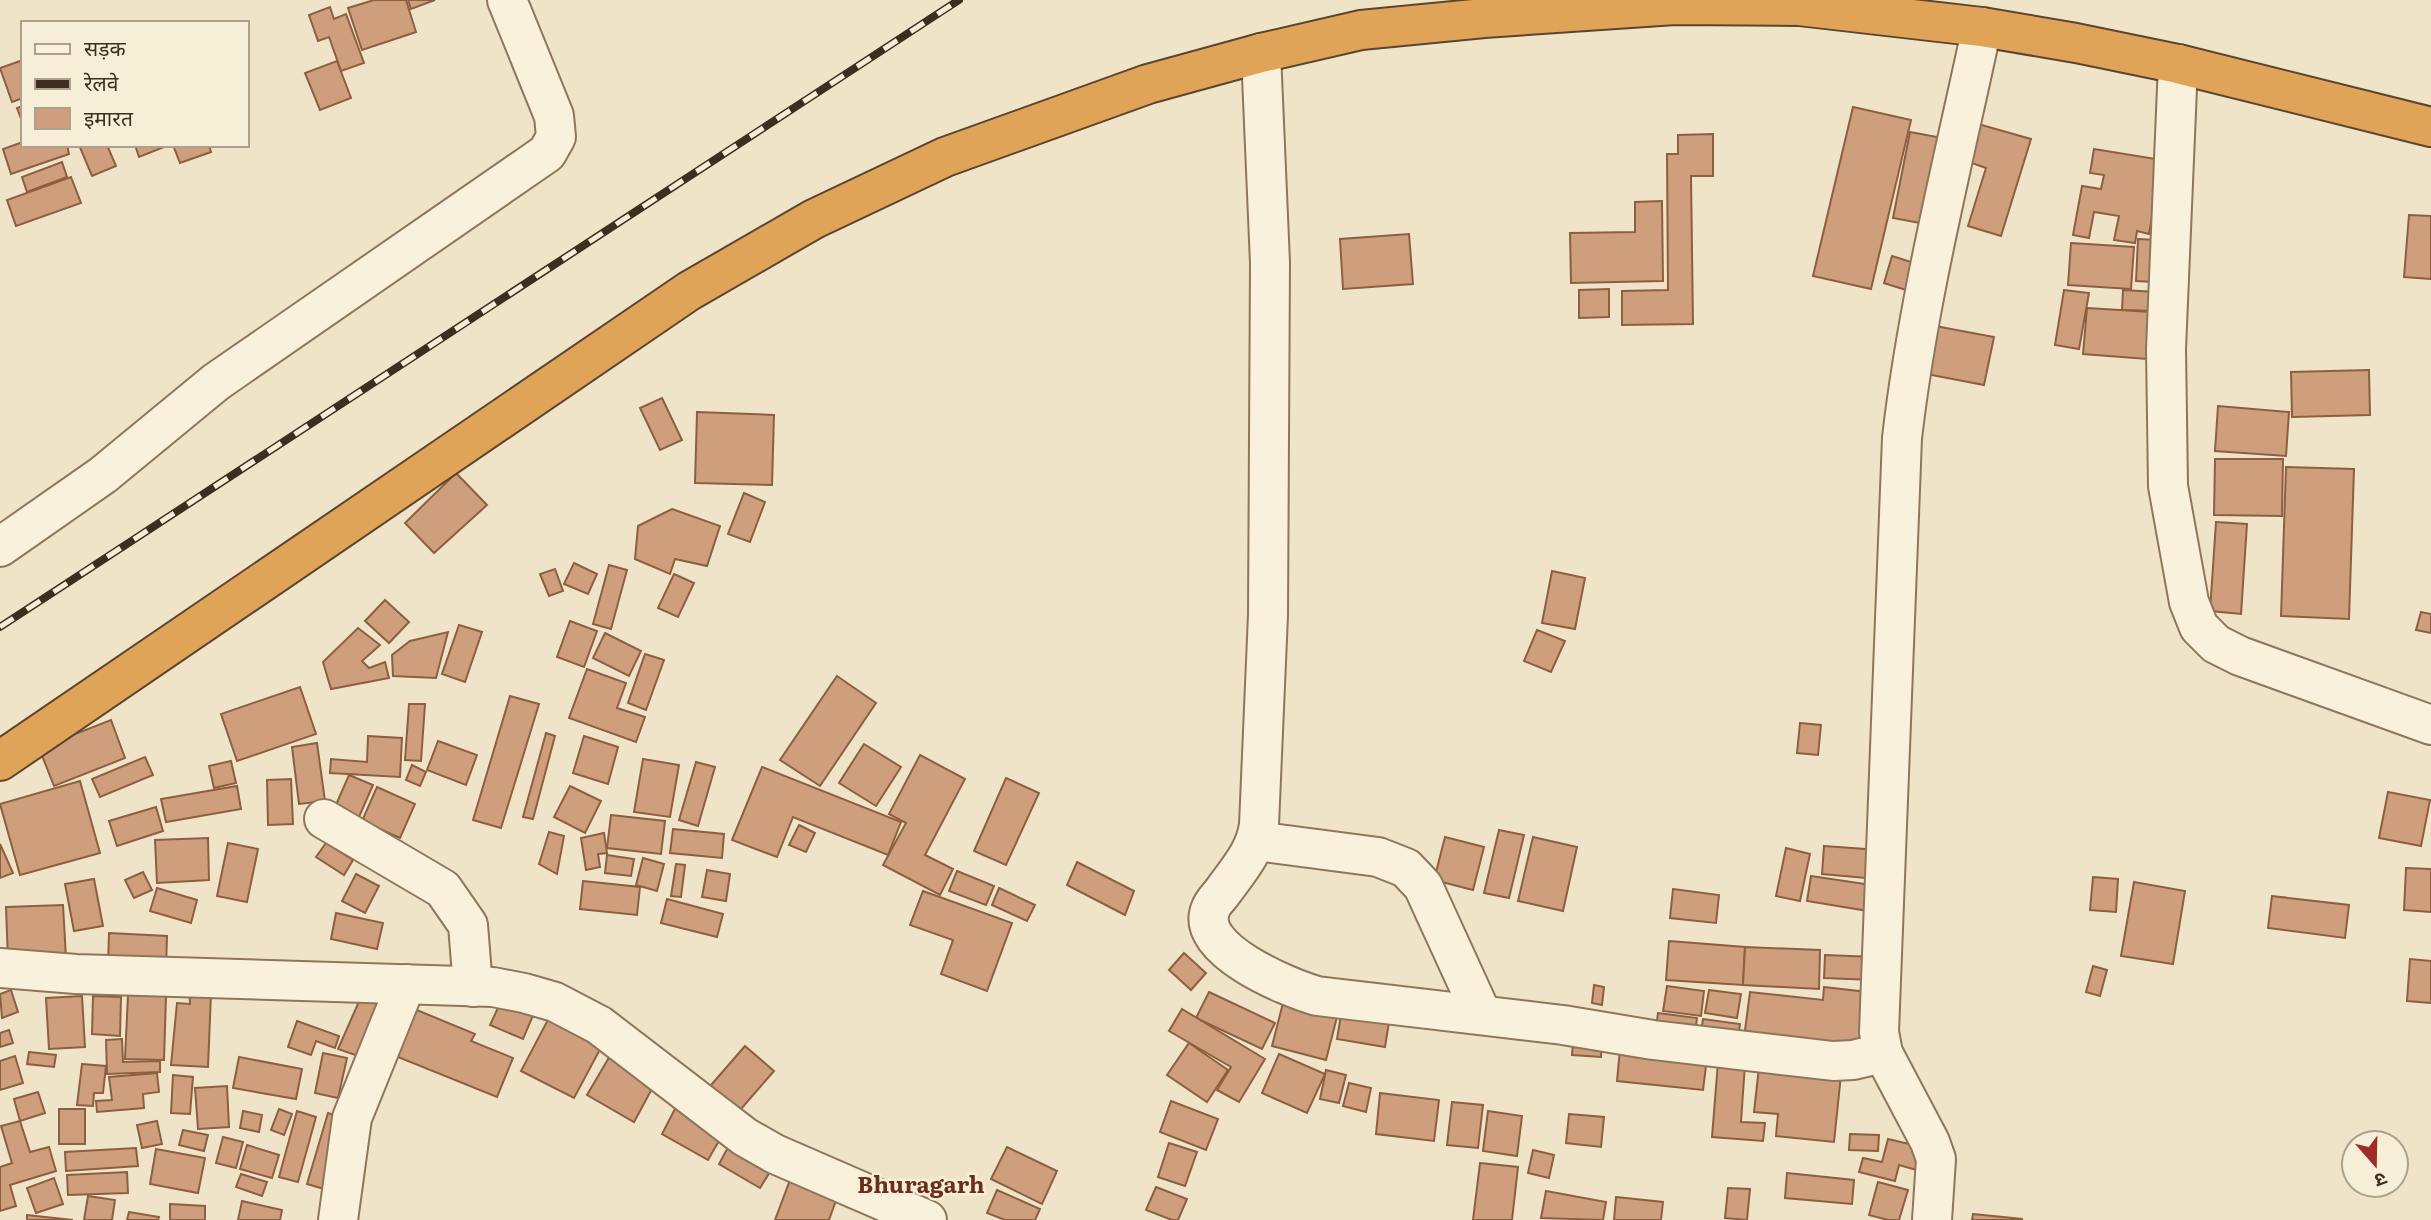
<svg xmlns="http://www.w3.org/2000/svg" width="2431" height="1220" font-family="Literata,'Noto Sans Devanagari',serif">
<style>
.building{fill:#cf9f7d;stroke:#8d5f41;stroke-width:2}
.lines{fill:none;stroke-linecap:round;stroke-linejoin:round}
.minor-casing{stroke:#8d765c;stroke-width:42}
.highway-casing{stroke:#5b4430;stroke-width:42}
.minor{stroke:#faf1dc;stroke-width:38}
.highway{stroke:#e0a458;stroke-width:38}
.rail-casing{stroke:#3d2e20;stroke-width:8}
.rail{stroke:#f7eed8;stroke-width:5;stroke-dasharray:16;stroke-linecap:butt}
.labels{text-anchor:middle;stroke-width:5;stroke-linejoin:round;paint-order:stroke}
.quarter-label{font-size:23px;font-weight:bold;fill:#6b2e1e;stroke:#f7eed8}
</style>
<rect width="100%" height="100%" fill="#f0e4c8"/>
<g class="building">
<path d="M374,0h32l10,32 -54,18 -14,-42z"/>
<path d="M408,0h27l-24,9z"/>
<path d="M330,7l4,12 12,-5 18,49 -23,8 -12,-34 -11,4 -9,-26z"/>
<path d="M23,60v38l-11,4 -12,-34z"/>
<path d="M337,61l14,37 -31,12 -15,-37z"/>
<path d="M23,106v18l-6,-16z"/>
<path d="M1853,107l58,13 -40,169 -58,-13z"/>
<path d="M1978,124l53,15 -30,97 -33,-10 18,-58 -20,-7z"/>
<path d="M1910,132l38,7 -17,86 -38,-7z"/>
<path d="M1713,134v42h-22l2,148 -71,1v-34l46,-1 -1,-136h11v-19z"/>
<path d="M23,142v3h44l2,9 -58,20 -8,-25z"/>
<path d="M79,145h28l9,21 -24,10z"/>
<path d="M135,145h34l-30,12z"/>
<path d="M173,145h36l2,7 -31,11z"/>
<path d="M2094,149l68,11 -13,74 -12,-3 -2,12 -21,-3 5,-24 -25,-4 -5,26 -16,-3 9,-49 19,3 3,-14 -14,-2z"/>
<path d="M62,162l5,15 -40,15 -5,-15z"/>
<path d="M71,177l10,26 -65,23 -9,-26z"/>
<path d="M1662,201l1,80 -92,2 -1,-50 65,-1v-30z"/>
<path d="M2409,215l22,1v63l-27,-2z"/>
<path d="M1409,234l4,50 -70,5 -3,-50z"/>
<path d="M2138,239l18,1 -2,42 -18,-1z"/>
<path d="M2071,243l63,4 -3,42 -63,-4z"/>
<path d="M1892,256l25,8 -8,27 -25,-8z"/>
<path d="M1609,289v28l-30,1v-28z"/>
<path d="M2064,290l25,3 -10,56 -24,-4z"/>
<path d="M2123,290l33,2 -1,19 -33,-1z"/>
<path d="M2087,308l64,4 -4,47 -64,-5z"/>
<path d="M1930,325l64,12 -10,48 -63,-12z"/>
<path d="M2369,370l1,45 -78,2 -1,-45z"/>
<path d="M662,398l20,42 -22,10 -20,-42z"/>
<path d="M2218,406l71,6 -3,44 -71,-5z"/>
<path d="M697,412l77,3 -2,70 -77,-2z"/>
<path d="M2215,459h68l-1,57 -68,-1z"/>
<path d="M2286,467l68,2 -5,150 -68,-3z"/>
<path d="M456,473l31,32 -53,48 -29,-30z"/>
<path d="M744,493l21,9 -15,40 -22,-8z"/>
<path d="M672,509l48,17 -13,40 -32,-7 -5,15 -35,-15 3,-33z"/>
<path d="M2216,522l31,2 -6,90 -31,-3z"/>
<path d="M574,563l23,11 -9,20 -24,-10z"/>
<path d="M609,565l18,5 -16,59 -18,-5z"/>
<path d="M555,569l8,22 -14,5 -9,-22z"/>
<path d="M1552,571l33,7 -10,51 -33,-6z"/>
<path d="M674,574l20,9 -16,34 -20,-9z"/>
<path d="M385,600l24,22 -20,21 -24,-22z"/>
<path d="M2421,612l10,2v19l-15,-3z"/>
<path d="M570,621l27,10 -13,36 -27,-10z"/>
<path d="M459,625l23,7 -17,50 -23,-8z"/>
<path d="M358,628l22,17 -18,16 7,7 16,-6 4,16 -58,11 -8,-27z"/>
<path d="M1537,630l28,11 -14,31 -27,-11z"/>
<path d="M448,632l-12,46 -43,-2 -1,-21 18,-14z"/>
<path d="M605,633l36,18 -12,25 -36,-18z"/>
<path d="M645,654l19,6 -18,50 -18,-7z"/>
<path d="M587,669l39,14 -9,25 28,9 -9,25 -67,-24z"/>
<path d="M837,676l39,27 -56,83 -40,-26z"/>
<path d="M300,687l16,47 -79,27 -16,-47z"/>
<path d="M510,696l29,8 -38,124 -28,-8z"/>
<path d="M409,704h16l-4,57 -16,-1z"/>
<path d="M111,720l14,38 -71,28 -15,-38z"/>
<path d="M1800,723l21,2 -3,30 -21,-2z"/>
<path d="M546,733l9,3 -22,83 -10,-2z"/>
<path d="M368,736l34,2 -2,39 -70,-4 1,-14 36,3z"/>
<path d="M584,736l34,11 -10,37 -35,-11z"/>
<path d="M438,741l39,14 -11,30 -39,-15z"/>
<path d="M317,743l8,58 -26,3 -7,-57z"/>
<path d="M864,744l37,23 -25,39 -37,-23z"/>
<path d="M920,755l45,24 -40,76 28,14 -13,26 -57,-30 23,-42 -17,-9z"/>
<path d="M145,757l8,18 -53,22 -8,-18z"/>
<path d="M643,759l36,6 -9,52 -36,-5z"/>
<path d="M231,761l5,22 -22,5 -5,-22z"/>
<path d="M696,762l19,5 -17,59 -19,-6z"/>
<path d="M412,765l14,7 -6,14 -14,-6z"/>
<path d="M762,767l139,55 -13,33 -95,-38 -16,40 -45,-17z"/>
<path d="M349,775l24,10 -14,32 -24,-10z"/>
<path d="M1006,778l33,15 -33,72 -32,-14z"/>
<path d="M291,779l2,45 -25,1 -1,-45z"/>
<path d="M80,781l20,72 -80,22 -20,-71z"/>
<path d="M237,786l4,23 -75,13 -5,-23z"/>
<path d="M570,786l31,15 -16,32 -31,-16z"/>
<path d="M377,787l38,17 -15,34 -38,-17z"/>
<path d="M2388,792l42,8 -9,46 -42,-8z"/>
<path d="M156,807l7,24 -46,15 -8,-25z"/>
<path d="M611,815l54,6 -4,33 -54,-6z"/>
<path d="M799,825l16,8 -9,19 -17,-7z"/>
<path d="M673,829l51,5 -2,24 -52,-5z"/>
<path d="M1499,830l25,5 -15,63 -25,-5z"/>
<path d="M549,832l15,4 -7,38 -18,-10z"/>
<path d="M604,833l3,20 -9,1 2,13 -14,3 -5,-32z"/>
<path d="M1445,837l39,10 -11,43 -39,-10z"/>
<path d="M1533,837l44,10 -14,64 -45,-10z"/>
<path d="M208,838l1,42 -52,3 -2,-43z"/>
<path d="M228,843l30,6 -11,53 -30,-6z"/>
<path d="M326,843l27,17 -9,15 -28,-18z"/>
<path d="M0,844l13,29 -13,5z"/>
<path d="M1824,846l55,4 -2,29 -55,-5z"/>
<path d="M1786,848l24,6 -10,47 -24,-5z"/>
<path d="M607,855l27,4 -3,17 -26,-3z"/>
<path d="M643,858l21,6 -7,27 -21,-6z"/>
<path d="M1077,862l57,29 -9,24 -58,-30z"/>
<path d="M676,864l9,1 -4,32 -10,-1z"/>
<path d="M2406,868l25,1v43l-27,-2z"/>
<path d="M707,870l23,4 -4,27 -24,-4z"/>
<path d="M957,871l37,15 -8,19 -37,-14z"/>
<path d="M143,872l9,18 -18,8 -9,-18z"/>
<path d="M356,874l23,12 -14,27 -23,-12z"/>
<path d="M1811,876l61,9 -4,26 -61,-10z"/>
<path d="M2093,877l25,2 -2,33 -26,-2z"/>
<path d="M94,879l9,47 -29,5 -9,-47z"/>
<path d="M583,881l57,6 -3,28 -57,-6z"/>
<path d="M2134,882l51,9 -12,73 -52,-8z"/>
<path d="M157,888l40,12 -6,23 -41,-12z"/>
<path d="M999,888l36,17 -8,16 -35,-16z"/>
<path d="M1673,889l46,6 -3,28 -46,-5z"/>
<path d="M923,891l89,32 -25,68 -46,-17 12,-34 -43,-15z"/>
<path d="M2272,896l77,9 -4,33 -77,-10z"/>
<path d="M667,899l56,15 -6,23 -56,-14z"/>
<path d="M63,905l3,53 -58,2 -2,-53z"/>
<path d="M336,913l47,10 -6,26 -46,-10z"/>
<path d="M109,933l58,3 -1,32 -58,-2z"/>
<path d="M1669,941l76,6 -2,38 -77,-5z"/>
<path d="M1745,947l75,3 -1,39 -76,-4z"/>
<path d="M1184,953l22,20 -15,17 -22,-20z"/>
<path d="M1825,955l49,2 -1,23 -49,-2z"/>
<path d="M2410,959l21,2v42l-24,-2z"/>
<path d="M2093,966l14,4 -7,26 -14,-4z"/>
<path d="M1594,985l10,2 -2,18 -10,-2z"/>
<path d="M1667,986l37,5 -3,25 -38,-5z"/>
<path d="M189,987l22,7 -3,73 -37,-2 6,-62 13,1z"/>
<path d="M1824,987l43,5 -7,60 -116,-14 6,-46 73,8z"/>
<path d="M365,988l23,13 -24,57 -26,-9z"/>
<path d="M11,990l7,22 -16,6 -2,-24z"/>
<path d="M1709,990l32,4 -4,24 -32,-5z"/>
<path d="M1209,992l66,31 -13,26 -66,-31z"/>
<path d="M128,995l38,1 -2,64 -39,-1z"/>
<path d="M82,996l3,51 -36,2 -3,-51z"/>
<path d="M93,996l28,1 -1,39 -28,-2z"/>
<path d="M502,999l32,14 -11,26 -33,-14z"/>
<path d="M1284,999l54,14 -12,47 -54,-14z"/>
<path d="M407,1006l68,28 -4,7 42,17 -16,39 -109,-44z"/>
<path d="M1182,1009l83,50 -26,43 -22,-12 14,-23 -62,-36z"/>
<path d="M1342,1009l48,7 -5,31 -48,-8z"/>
<path d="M1658,1013l39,5 -3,22 -39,-5z"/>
<path d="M551,1014l53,28 -30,56 -53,-27z"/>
<path d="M1703,1019l37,5 -3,21 -37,-6z"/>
<path d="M297,1021l42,15 -4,12 -19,-7 -5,14 -23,-8z"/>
<path d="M9,1030l4,13 -13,4v-14z"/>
<path d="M1574,1030l28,2 -1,25 -29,-2z"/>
<path d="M122,1039l1,23 37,-1v11l-53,2 -1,-34z"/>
<path d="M1189,1043l39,27 -21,32 -40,-27z"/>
<path d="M745,1046l29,25 -40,46 -29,-25z"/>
<path d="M614,1049l46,25 -26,48 -47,-27z"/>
<path d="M1620,1049l87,9 -4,32 -86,-9z"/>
<path d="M29,1052l27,3 -2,12 -27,-3z"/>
<path d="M323,1053l24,5 -9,40 -23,-5z"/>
<path d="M1279,1054l46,20 -18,39 -45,-20z"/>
<path d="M15,1056l8,27 -23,7v-29z"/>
<path d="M239,1057l63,12 -6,30 -63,-11z"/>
<path d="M1718,1062l27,2 -4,58 24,1 -2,18 -51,-4z"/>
<path d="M82,1064l24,2 -3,27h-9l-1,13 -16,-1z"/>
<path d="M1759,1067l82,8 -7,67 -58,-6 2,-22 -24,-2z"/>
<path d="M1326,1070l20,5 -7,28 -19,-4z"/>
<path d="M157,1073l2,19 -16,2 1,14 -47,4 -1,-11 16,-1 -3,-23z"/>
<path d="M173,1075l20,2 -3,37 -19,-1z"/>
<path d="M1349,1083l22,5 -5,24 -23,-6z"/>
<path d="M227,1086l2,41 -31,2 -3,-41z"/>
<path d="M38,1092l7,21 -25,8 -6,-22z"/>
<path d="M1380,1093l59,7 -5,41 -58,-7z"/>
<path d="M679,1101l48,26 -19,33 -46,-26z"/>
<path d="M1171,1101l47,18 -12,31 -46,-18z"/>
<path d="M1452,1102l31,3 -5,43 -31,-3z"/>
<rect x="59" y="1109" width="26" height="35"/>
<path d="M279,1109l13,5 -8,21 -13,-5z"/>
<path d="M243,1111l19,4 -3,17 -19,-4z"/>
<path d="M297,1111l19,6 -18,65 -19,-5z"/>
<path d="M1488,1111l34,5 -5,40 -34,-5z"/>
<path d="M328,1113l17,6 -21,70 -17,-5z"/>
<path d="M1569,1114l35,3 -3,30 -35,-4z"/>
<path d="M20,1121l10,31 19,-5 7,24 -46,14 6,21 -16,5v-44l12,-4 -11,-37z"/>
<path d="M157,1121l5,23 -20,4 -5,-23z"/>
<path d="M183,1130l25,5 -4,16 -25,-6z"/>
<path d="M1850,1134l29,1 -1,16 -29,-1z"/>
<path d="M223,1137l20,5 -7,26 -20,-5z"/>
<path d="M733,1138l43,24 -16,26 -41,-24z"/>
<path d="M1888,1139l38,9 -6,23 -21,-6 -4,16 -36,-9 4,-14 19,4z"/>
<path d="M1169,1143l28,9 -12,34 -27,-9z"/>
<path d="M247,1145l32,10 -7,23 -32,-9z"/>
<path d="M1007,1147l50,24 -15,33 -51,-25z"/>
<path d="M136,1148l2,18 -72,5 -1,-19z"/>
<path d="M156,1149l49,9 -7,35 -48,-9z"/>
<path d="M1533,1150l21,5 -5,23 -21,-5z"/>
<path d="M1480,1163l38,4 -6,53h-39z"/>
<path d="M127,1172l1,21 -60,2 -1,-20z"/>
<path d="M793,1172l47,17 -11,31h-54z"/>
<path d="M1787,1173l67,7 -2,24 -67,-6z"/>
<path d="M241,1174l26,8 -5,14 -26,-9z"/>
<path d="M54,1178l9,26 -27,9 -9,-25z"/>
<path d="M1878,1182l30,8 -9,30h-11l-19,-5z"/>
<path d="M1156,1187l31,12 -9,21h-6l-26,-10z"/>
<path d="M1728,1188l22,1 -3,31 -22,-2z"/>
<path d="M997,1190l43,19 -5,11h-30l-18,-7z"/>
<path d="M1546,1191l60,11 -3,18 -62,-2z"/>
<path d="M88,1196l27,4 -3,20h-28z"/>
<path d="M1616,1197l47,5 -2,18h-47z"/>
<path d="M242,1201l40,9 -2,10h-42z"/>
<path d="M170,1204l35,2v14h-35z"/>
<path d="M129,1212l30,5 -1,3h-31z"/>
<path d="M1973,1214l49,5v1h-50z"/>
<path d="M27,1215l46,5h-46z"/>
</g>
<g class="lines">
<g class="minor-casing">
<g id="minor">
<path d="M1261,53l9,210 -2,352 -9,210c-4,27 -20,44 -35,65 -4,6 -11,12 -13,18 -19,41 78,80 106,88l246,29 90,15 180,21 20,-1 30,-7"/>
<path d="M2178,64l-12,285 2,137 21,116 10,25 17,17 24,12 191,69"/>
<path d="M0,547l103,-72 113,-93 331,-229 9,-16 -2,-21 -47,-116"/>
<path d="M324,819l119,70 25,36 5,62"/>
<path d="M1256,841l122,16 28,11 17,18 59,129"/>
<path d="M0,968l76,6 417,13 31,6 31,9 44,23 146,112 30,17 152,66"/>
<path d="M338,1220l14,-102 54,-134"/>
<path d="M1932,1220l4,-61 -6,-17 -47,-89 -4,-21 23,-594c16,-138 51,-275 80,-411"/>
</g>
</g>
<g class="highway-casing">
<path id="highway" d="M0,761l689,-470 125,-72 131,-62 203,-73 113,-31 100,-23 123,-12 191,-13 124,1 183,21 94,16 102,21 253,63"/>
</g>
<use href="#minor" class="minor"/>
<use href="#highway" class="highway"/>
<g class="rail-casing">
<path id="rail" d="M0,627l959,-627"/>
</g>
<use href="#rail" class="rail"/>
</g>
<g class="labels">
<g class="quarter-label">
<text x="921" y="1193">Bhuragarh</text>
</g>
</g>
<rect x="21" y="21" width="228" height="126" fill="#f7eed8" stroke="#ada18e" stroke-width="2"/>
<rect x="35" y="44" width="35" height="10" fill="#faf1dc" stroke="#ada18e" stroke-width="2"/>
<text x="84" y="56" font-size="21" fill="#3d2e20">सड़क</text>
<rect x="35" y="79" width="35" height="10" fill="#3d2e20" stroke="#ada18e" stroke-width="2"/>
<text x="84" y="91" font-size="21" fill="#3d2e20">रेलवे</text>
<rect x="35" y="108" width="35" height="21" fill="#cf9f7d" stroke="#ada18e" stroke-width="2"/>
<text x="84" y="126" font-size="21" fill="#3d2e20">इमारत</text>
<g transform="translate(2375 1164) rotate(160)"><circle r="33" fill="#f7eed8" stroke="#ada18e" stroke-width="2"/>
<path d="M0-5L12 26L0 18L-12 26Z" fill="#9e2a2b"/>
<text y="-10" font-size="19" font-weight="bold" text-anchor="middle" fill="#3d2e20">उ</text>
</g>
</svg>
